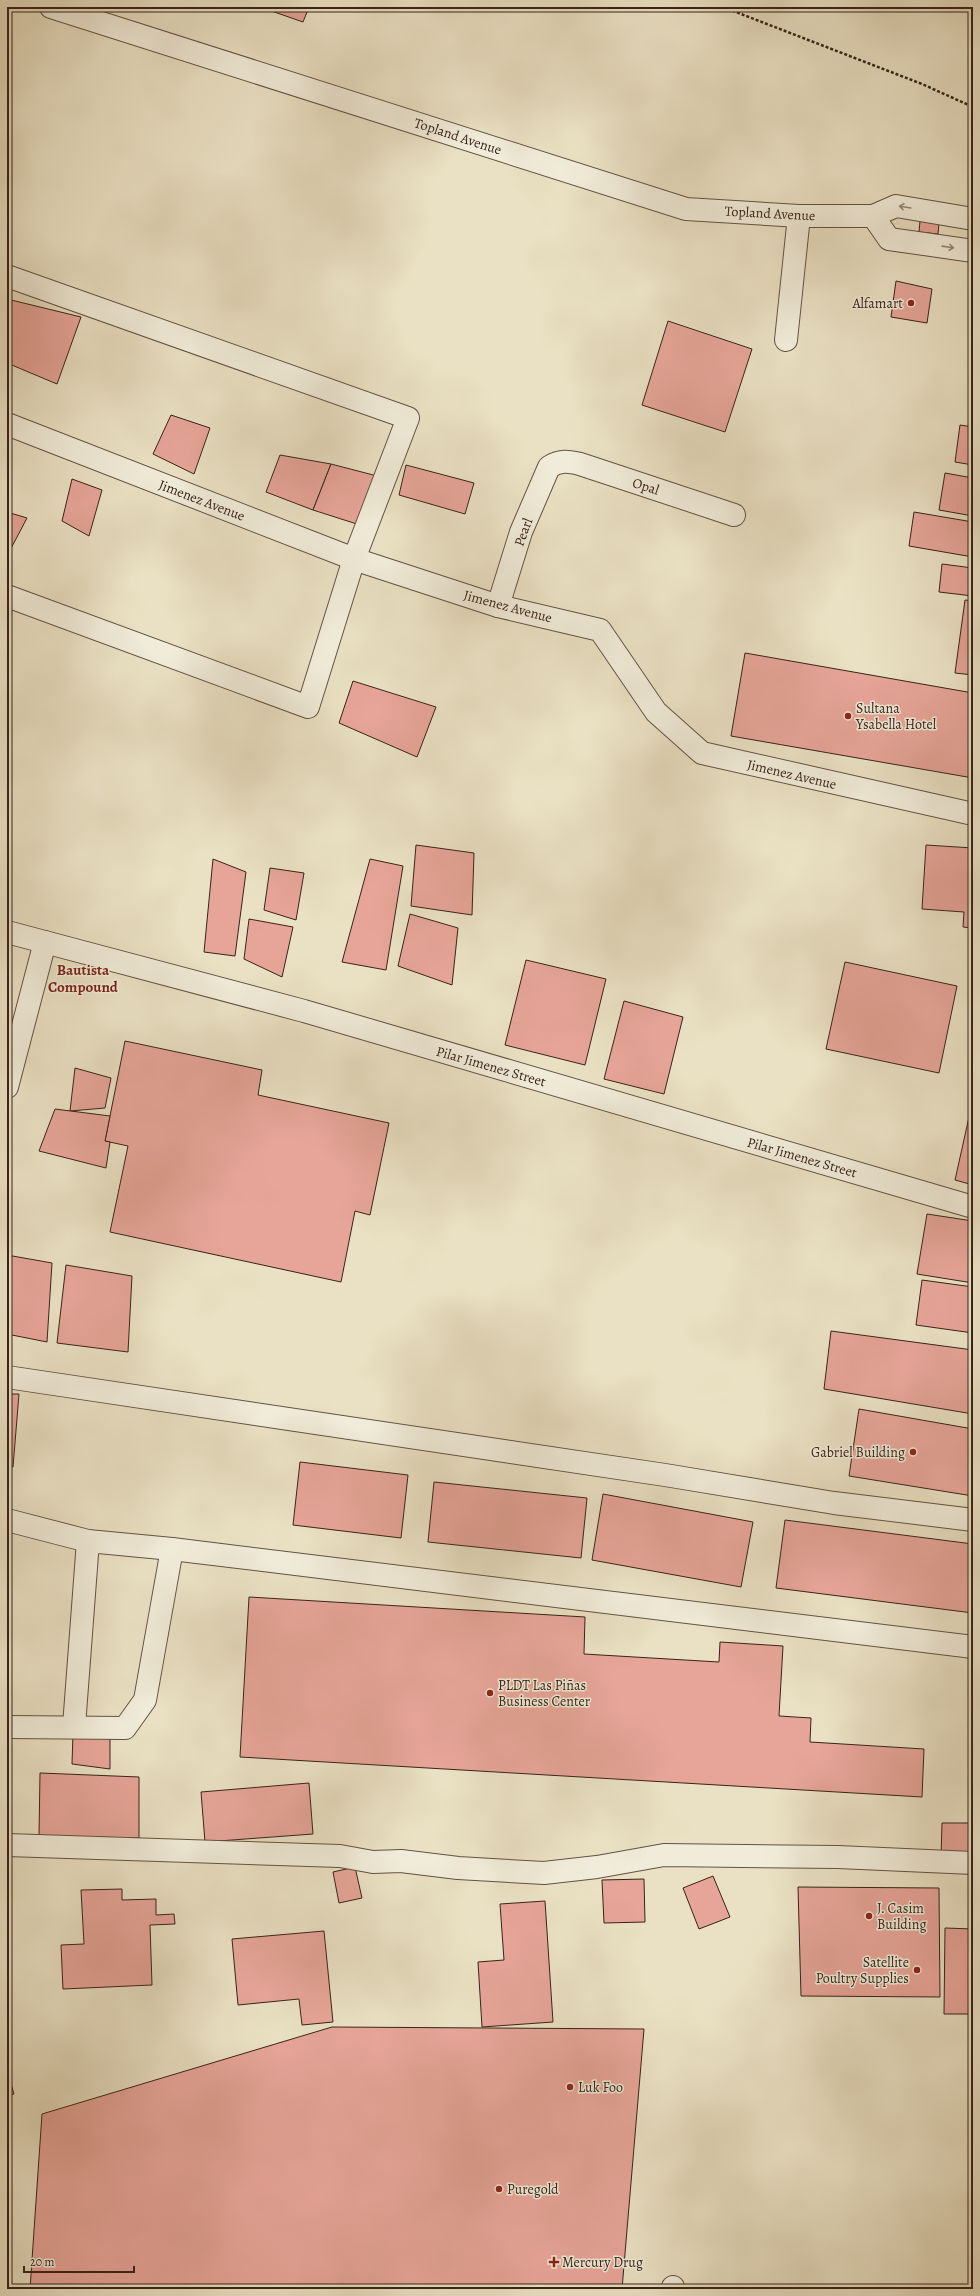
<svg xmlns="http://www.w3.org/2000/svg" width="980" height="2296" font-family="Alegreya,serif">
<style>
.building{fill:#e7a599;stroke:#372319}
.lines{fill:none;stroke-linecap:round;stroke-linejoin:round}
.minor-casing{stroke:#645244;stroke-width:24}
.path{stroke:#372319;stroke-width:2.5;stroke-dasharray:3 2;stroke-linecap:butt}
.minor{stroke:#f1ecd9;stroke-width:22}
.oneway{stroke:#948879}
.poi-dot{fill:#8f2418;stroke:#f1ecd9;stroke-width:1.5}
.labels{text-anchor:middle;stroke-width:3;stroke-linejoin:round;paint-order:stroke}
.street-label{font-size:14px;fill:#372319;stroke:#f1ecd9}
.poi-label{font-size:14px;fill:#372319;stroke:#f1ecd9;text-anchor:start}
.neighbourhood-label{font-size:15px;font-weight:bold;fill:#7a1f14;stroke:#f1ecd9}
</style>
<rect width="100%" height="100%" fill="#eae1c4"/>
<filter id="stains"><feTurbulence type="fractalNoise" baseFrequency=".005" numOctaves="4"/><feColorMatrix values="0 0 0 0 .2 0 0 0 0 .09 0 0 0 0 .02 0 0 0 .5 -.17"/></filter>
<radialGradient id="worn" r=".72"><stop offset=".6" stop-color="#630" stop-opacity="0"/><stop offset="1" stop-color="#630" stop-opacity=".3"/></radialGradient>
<g class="building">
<path d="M260,7h49l-6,15z"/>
<path d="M920,221l19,2 -1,11 -19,-2z"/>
<path d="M896,281l36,8 -5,34 -36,-6z"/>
<path d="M7,299l74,18 -24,67 -50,-21z"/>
<path d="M668,321l84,28 -27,83 -83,-27z"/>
<path d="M171,415l39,13 -16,46 -41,-20z"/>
<path d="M960,425l13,2v38l-18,-3z"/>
<path d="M280,455l51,9 -18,46 -47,-18z"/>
<path d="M331,464l50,13 -21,48 -47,-15z"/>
<path d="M406,465l68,18 -9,31 -66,-19z"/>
<path d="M945,473l28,5v38l-34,-6z"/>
<path d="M72,479l30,11 -13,46 -27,-15z"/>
<path d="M7,512l20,6 -20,38z"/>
<path d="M914,512l59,10v35l-64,-11z"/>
<path d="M942,564l31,4v28l-34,-4z"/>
<path d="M965,600l8,1v74l-18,-2z"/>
<path d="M745,653l228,40v85l-242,-42z"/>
<path d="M353,681l83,26 -19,50 -78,-34z"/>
<path d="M416,845l58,8 -2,62 -61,-9z"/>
<path d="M926,845l47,3v80l-10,-1 1,-15 -42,-3z"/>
<path d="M213,859l33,13 -11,84 -31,-4z"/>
<path d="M370,859l33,7 -17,104 -44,-8z"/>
<path d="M270,868l34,5 -8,47 -32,-10z"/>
<path d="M410,914l48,14 -6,57 -54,-19z"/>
<path d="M249,919l44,8 -11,50 -38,-18z"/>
<path d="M526,960l80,19 -21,86 -80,-20z"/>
<path d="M845,962l112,24 -18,87 -113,-24z"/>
<path d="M624,1001l59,16 -19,77 -60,-15z"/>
<path d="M125,1041l137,29 -4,25 131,28 -19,92 -15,-4 -14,71 -231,-50 18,-86 -23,-5z"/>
<path d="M75,1068l36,10 -6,30 -35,3z"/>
<path d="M973,1099v86l-18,-5z"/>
<path d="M55,1109l55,7 -5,25 5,1 -4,26 -67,-17z"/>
<path d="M927,1214l46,7v62l-56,-9z"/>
<path d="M7,1255l45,8 -5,79 -40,-8z"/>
<path d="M66,1265l66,11 -4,76 -71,-9z"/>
<path d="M922,1280l51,7v46l-57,-8z"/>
<path d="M831,1331l142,19v64l-149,-25z"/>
<path d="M7,1394h12l-6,73 -6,-1z"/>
<path d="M859,1409l114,20v67l-124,-20z"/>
<path d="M300,1462l108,13 -7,63 -108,-13z"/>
<path d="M434,1482l153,16 -6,60 -153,-16z"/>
<path d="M603,1494l150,28 -12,65 -149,-27z"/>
<path d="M785,1520l188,24v69l-197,-25z"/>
<path d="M249,1597l336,20 -1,37 135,8 1,-20 63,4 -4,70 32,2 -1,24 114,7 -2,48 -682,-40z"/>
<path d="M73,1733l37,1v35l-38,-5z"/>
<path d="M40,1773l99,4v61l-100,-2z"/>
<path d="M309,1783l4,51 -108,8 -4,-50z"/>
<path d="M942,1823h31v37l-32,-2z"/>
<path d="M355,1867l7,31 -23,5 -6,-31z"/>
<path d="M713,1876l17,41 -31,12 -16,-41z"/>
<path d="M644,1879l1,43 -41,1 -2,-43z"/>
<path d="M798,1887l141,1 1,109 -139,-1z"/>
<path d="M122,1889v11l34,-1v16l18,-1 1,10 -25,1 2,60 -89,4 -2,-44 23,-1 -3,-54z"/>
<path d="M545,1901l8,121 -71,5 -4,-65 26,-2 -4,-56z"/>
<path d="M945,1928l28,1v85h-29z"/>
<path d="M324,1931l9,91 -31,3 -3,-26 -61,6 -6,-66z"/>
<path d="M332,2027l312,2 -22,260h-592l12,-175z"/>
<path d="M7,2070l7,24 -7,2z"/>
</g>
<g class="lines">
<g class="minor-casing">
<g id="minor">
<path d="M51,7l635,202 113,7h74l23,-10 77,13"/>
<path d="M873,216l16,23 84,12"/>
<path d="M7,276l401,142 -54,141 -46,148 -301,-111"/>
<path d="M786,340l13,-124"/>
<path d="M7,424l347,135 144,47 102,24 56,82 46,41 271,61"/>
<path d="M498,606l23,-74 28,-65c11,-7 19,-6 31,-3l154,51"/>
<path d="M7,932l297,79 669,196"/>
<path d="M7,1087l38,-145"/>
<path d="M7,1377l658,98 169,28 139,17"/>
<path d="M7,1520l81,21"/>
<path d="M74,1726l14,-185 84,8 801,98"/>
<path d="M7,1727l118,1 20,-28 27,-151"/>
<path d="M7,1845l333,11 33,6 28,-1 57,7 86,5 53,-6 67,-12 174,2 135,6"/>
<path d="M673,2289v-2"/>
</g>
</g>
<path class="path" d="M723,7l199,77 51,23"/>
<use href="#minor" class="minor"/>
</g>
<defs><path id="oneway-shaft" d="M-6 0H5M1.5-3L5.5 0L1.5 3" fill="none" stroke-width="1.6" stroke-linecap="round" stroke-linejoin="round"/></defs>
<g class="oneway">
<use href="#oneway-shaft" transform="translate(905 207) rotate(-171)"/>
<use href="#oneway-shaft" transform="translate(948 247) rotate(8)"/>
</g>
<g class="poi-dot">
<circle cx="911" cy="303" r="4"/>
<circle cx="848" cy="716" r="4"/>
<circle cx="913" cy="1452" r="4"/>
<circle cx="490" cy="1693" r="4"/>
<circle cx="869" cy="1916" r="4"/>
<circle cx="917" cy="1970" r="4"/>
<circle cx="570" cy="2087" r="4"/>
<circle cx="499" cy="2189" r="4"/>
<path d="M552 2256h4v4h4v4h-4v4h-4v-4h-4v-4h4z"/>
</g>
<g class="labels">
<g class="street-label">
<text transform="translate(458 136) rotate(18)" y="5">Topland Avenue</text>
<text transform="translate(770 213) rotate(3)" y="5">Topland Avenue</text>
<text transform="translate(646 486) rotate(18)" y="5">Opal</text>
<text transform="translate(202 500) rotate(21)" y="5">Jimenez Avenue</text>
<text transform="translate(523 532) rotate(-70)" y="5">Pearl</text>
<text transform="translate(508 606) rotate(15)" y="5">Jimenez Avenue</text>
<text transform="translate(792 774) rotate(13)" y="5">Jimenez Avenue</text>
<text transform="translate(491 1066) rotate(16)" y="5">Pilar Jimenez Street</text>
<text transform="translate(802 1157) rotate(16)" y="5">Pilar Jimenez Street</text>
</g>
<g class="poi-label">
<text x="903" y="308" text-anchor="end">Alfamart</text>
<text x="856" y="713">Sultana<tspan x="856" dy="16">Ysabella Hotel</tspan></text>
<text x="905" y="1457" text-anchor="end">Gabriel Building</text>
<text x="498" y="1690">PLDT Las Piñas<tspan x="498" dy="16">Business Center</tspan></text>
<text x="877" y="1913">J. Casim<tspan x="877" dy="16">Building</tspan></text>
<text x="909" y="1967" text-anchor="end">Satellite<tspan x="909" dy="16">Poultry Supplies</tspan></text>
<text x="578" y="2092">Luk Foo</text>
<text x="507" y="2194">Puregold</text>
<text x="562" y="2267">Mercury Drug</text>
</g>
<g class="neighbourhood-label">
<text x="83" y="975">Bautista<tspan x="83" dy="17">Compound</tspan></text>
</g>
</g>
<rect width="980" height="2296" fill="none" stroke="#eae1c4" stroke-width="24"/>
<rect x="8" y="8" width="964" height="2280" fill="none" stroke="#372319" stroke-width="2"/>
<rect x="12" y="12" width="956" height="2272" fill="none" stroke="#372319"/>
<path d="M24 2266v6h110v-6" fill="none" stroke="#372319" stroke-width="2"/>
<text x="30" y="2266" font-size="12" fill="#372319" stroke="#f1ecd9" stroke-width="3" paint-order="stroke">20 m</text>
<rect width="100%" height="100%" filter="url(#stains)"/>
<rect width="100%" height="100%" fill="url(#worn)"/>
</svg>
